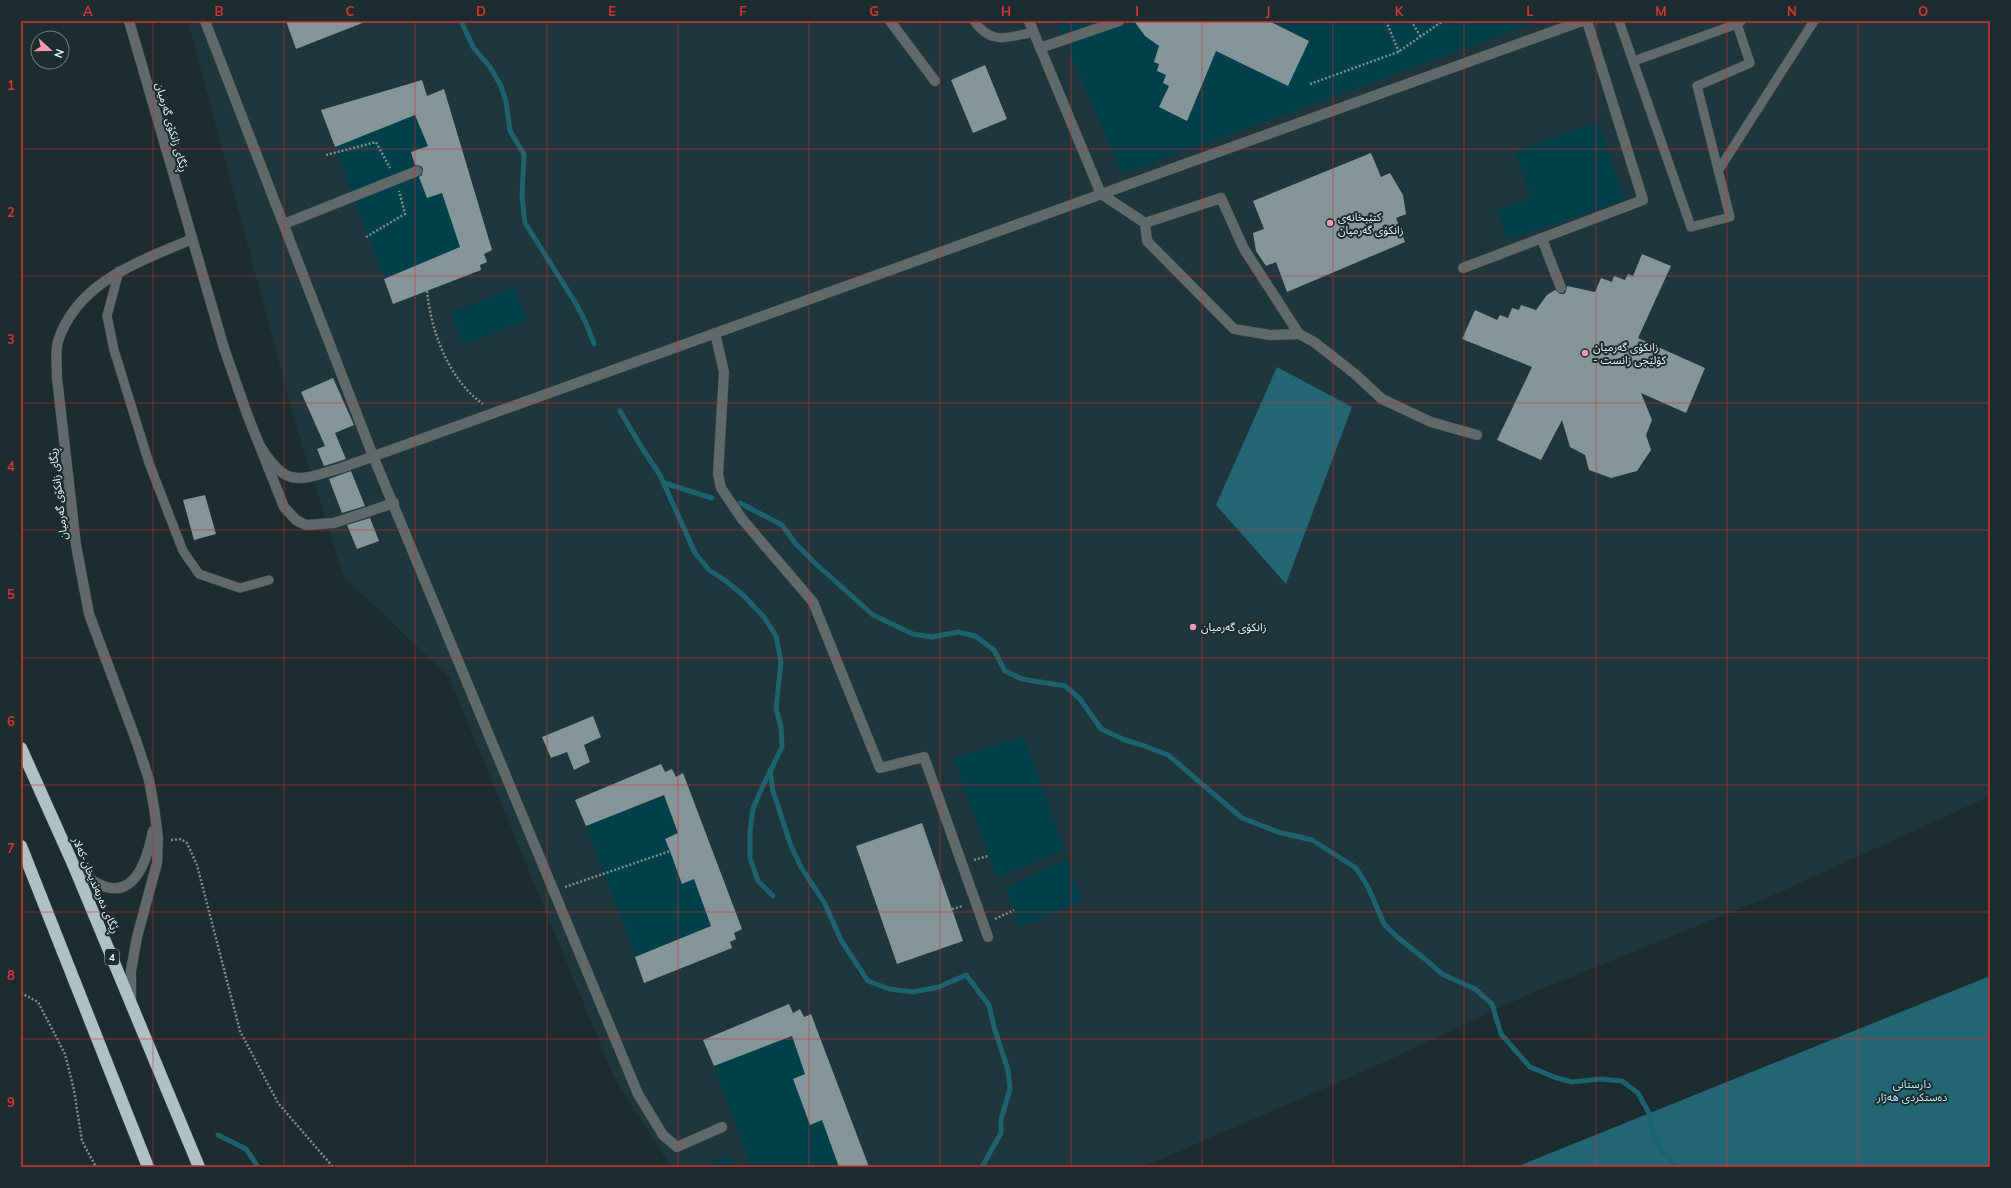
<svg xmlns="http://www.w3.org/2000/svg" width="2011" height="1188" font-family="Mulish,'Noto Sans Arabic',sans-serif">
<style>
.built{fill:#1f373c}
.green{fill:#00404b}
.forest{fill:#226673}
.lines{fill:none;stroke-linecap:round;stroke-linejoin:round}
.stream{stroke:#1d626f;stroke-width:5}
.building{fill:#84969a}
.lane-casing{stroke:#39484b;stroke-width:10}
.street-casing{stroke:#39484b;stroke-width:11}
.highway-casing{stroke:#39484b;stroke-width:13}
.path{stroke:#7f8c8f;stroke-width:2.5;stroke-dasharray:2 2;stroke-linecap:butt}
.lane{stroke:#61696a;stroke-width:9}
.street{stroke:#61696a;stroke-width:10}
.highway{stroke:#aec1c6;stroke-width:12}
.grid{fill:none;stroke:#d73232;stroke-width:1;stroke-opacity:0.55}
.poi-dot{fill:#f29ab0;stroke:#1c2c2f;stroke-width:1.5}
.labels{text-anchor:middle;stroke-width:4;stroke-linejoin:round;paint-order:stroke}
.shield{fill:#1c2c2f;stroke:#acb7ba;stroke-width:1}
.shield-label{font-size:10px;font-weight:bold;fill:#e9f3f5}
.street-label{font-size:11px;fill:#e9f3f5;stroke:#1c2c2f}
.poi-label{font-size:11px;fill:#e9f3f5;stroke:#1c2c2f;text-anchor:start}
.park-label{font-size:11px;fill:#b6edf9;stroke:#1c2c2f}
.neatline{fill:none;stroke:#d73232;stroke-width:1.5}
.grid-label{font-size:13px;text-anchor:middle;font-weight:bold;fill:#d73232}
</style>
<rect width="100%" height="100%" fill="#1c2c2f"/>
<path class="built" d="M188,21h1802v775l-212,97 -251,102 -149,70 -235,102h-472l-57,-90 -165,-400 -105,-100 -49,-155z"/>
<g class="green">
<path d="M1056,21h484l-418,153z"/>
<path d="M415,115l13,31 -17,6 16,46 15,-5 18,54 -76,32 -49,-132z"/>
<path d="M1598,122l27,78 -118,40 -10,-30 34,-12 -16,-47z"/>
<path d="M515,287l12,33 -63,25 -13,-33z"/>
<path d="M1024,737l41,113 -68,28 -44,-120z"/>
<path d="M664,796l47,130 -75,31 -50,-131z"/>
<path d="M1067,859l16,41 -64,28 -13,-41z"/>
<path d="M792,1036l47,131h-88l-37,-101z"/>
<path d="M729,1156l4,11h-34z"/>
</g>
<g class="forest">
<path d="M1277,367l75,40 -66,177 -70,-79z"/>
<path d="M1990,976v191h-474z"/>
</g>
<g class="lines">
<g class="stream">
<path d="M461,21l12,26 17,20 11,19 5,16 4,29 14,23 -2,43 3,26 50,79 11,21 8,21"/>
<path d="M620,411l22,37 18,27 35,78 14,17 17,11 17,14 21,22 12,19 5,26 -5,47 5,18 1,20 -22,45 -7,17 -3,22v27l8,23 15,15"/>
<path d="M664,483l48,15"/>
<path d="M740,503l42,22 13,18 21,21 57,51 40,19 19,3 26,-5 17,4 19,14 11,21 17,8 43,7 15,13 21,30 24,11 17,5 26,10 74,63 36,14 34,8 44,28 12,19 16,37 13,13 28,22 17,15 33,15 17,15 9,30 29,33 24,10 18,5 29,-3 21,2 16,12 11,20 4,19 8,18 16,17"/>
<path d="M770,770l3,21 18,55 10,21 24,37 16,36 27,41 21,8 24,3 26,-5 27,-12 23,30 5,22 14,43 2,19 -9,31v13l-19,34"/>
<path d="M218,1135l28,14 12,18"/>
</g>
</g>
<g class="building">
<path d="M286,21h79v1l-69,27z"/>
<path d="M1134,21h135l40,20 -21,45 -72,-35 -29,70 -28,-14 10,-21 -6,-3 3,-8 -9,-4 2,-7 -5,-2 5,-16 -14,-10z"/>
<path d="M985,65l22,54 -34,14 -22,-53z"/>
<path d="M422,80l5,16 17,-7 48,161 -8,4 3,8 -7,3 1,5 -88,34 -9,-25 76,-32 -18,-54 -15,5 -8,-21 3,-2 1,-6 -2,-3 -6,-1 -4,-13 17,-6 -13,-31 -80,32 -14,-37z"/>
<path d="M1371,153l10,24 9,-4 13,22 3,19 -10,4 9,24 -118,50 -11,-30 -10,4 -10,-15 -3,-18 11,-4 -11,-28z"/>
<path d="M1642,254l29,12 -33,72 67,30 -19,45 -45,-20 11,27 -6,15 5,15 -14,21 -26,7 -22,-8 -4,-15 -15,-8 -8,-27 -21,40 -44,-20 35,-73 -70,-28 13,-29 22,10 3,-5 8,3 4,-10 7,2 2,-5 15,5 11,-15 8,-5 5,4h4l2,-2 1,-6 28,6 6,-14 11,4 2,-6 11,4 3,-6 5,2z"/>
<path d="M333,378l21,47 -19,8 11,26 -22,7 -7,-17 8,-3 -24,-54z"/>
<path d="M351,471l14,35 -23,7 -13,-34z"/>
<path d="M205,495l11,39 -22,6 -11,-40z"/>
<path d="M370,518l9,23 -22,8 -10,-24z"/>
<path d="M593,716l8,21 -17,8 6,17 -16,8 -7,-18 -16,6 -9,-21z"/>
<path d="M661,764l4,8 7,-3 4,8 7,-4 59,156 -8,4 2,6 -6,3 2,6 -88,35 -9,-26 76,-31 -17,-47 -12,5 -12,-33 -5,-12 13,-6 -14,-38 -78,31 -11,-26z"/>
<path d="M922,823l41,118 -66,23 -41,-118z"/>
<path d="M789,1004l4,9 7,-4 4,8 7,-3 58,153h-30l-17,-47 -12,5 -17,-46 12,-5 -13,-38 -78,30 -11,-26z"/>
</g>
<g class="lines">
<g class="lane-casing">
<g id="lane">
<path d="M974,21c18,25 34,16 60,11"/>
<path d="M1619,21l72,206 39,-10 -33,-131 53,-23 -13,-39"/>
<path d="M1634,61l103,-37 4,-3"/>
<path d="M1718,171l96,-150"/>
<path d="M119,271l-12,45 7,34 35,113 34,88 16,23 41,14 29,-8"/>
</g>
</g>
<g class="street-casing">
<g id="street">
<path d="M129,21l95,327 23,66 37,93 12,13 10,5 28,-2 60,-20"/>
<path d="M205,21l168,435 265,638 25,41 14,12 45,-20"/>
<path d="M890,21l45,60"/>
<path d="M1029,21l72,173 44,29 76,-25 23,51 55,85 15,8 41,32 27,25 49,23 46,13"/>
<path d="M1040,48l79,-27"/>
<path d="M1145,223l2,18 87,88 36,6 29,-1"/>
<path d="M284,224l133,-53"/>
<path d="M1542,239l19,49"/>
<path d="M1463,268l180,-68 -56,-179"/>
<path d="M715,333l9,39 -6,102 3,14 21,31 71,83 67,166 44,-11 64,180"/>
<path d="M260,446c26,42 38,35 81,22l1241,-447"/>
<path d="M75,866c46,45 68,16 78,-35"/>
<path d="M131,1000v-29l6,-34 20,-74 1,-25 -4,-31 -5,-27 -12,-37 -48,-129 -13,-69 -19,-167c0,-12 -2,-25 1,-37 20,-60 81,-79 134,-102"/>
</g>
</g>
<g class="highway-casing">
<g id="highway">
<path d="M21,748l52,116 126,303"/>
<path d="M21,846l127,321"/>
</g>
</g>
<g class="path">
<path d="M1386,21l13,31"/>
<path d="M1411,21l10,16"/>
<path d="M1310,84l88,-32 45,-31"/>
<path d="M326,155l50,-13 14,26"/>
<path d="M366,237l39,-23 -6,-23"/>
<path d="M427,291c4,41 22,89 56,113"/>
<path d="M171,840l10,-1 6,4 10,22 43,166 38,72 55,64"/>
<path d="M974,860l14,-4"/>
<path d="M565,887l105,-36"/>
<path d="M952,909l11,-3"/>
<path d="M995,919l19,-9"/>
<path d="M21,993l17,9 27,52 9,36 8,51 14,26"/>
</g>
<use href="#lane" class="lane"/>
<use href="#street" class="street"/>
<use href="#highway" class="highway"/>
</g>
<path class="grid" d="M153,21v1146M284,21v1146M415,21v1146M547,21v1146M678,21v1146M809,21v1146M940,21v1146M1071,21v1146M1202,21v1146M1333,21v1146M1464,21v1146M1596,21v1146M1727,21v1146M1858,21v1146M21,149h1969M21,276h1969M21,403h1969M21,530h1969M21,658h1969M21,785h1969M21,912h1969M21,1039h1969"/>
<g class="poi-dot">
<circle cx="1330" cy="223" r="4"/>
<circle cx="1585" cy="353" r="4"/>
<circle cx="1193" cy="627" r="4"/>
</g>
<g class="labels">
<rect class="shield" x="105" y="949" width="14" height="16" rx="3"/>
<g class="shield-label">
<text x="112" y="961">4</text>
</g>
<g class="street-label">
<text transform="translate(172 127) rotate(74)" y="4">ڕێگای زانکۆی گەرمیان</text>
<text transform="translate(58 494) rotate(-97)" y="4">ڕێگای زانکۆی گەرمیان</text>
<text transform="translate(96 885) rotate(67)" y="4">ڕێگای دەربەندیخان-کەلار</text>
</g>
<g class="poi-label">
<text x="1338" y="221">کتێبخانەی<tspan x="1338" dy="13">زانکۆی گەرمیان</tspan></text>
<text x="1593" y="351">زانکۆی گەرمیان<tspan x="1593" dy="13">- کۆلێجی زانست</tspan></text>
<text x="1201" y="631">زانکۆی گەرمیان</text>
</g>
<g class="park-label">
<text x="1912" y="1088">دارستانی<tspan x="1912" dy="13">دەستکردی هەژار</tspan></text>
</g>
</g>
<rect width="2011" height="1188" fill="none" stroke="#1c2c2f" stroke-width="44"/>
<g transform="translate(50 50) rotate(111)"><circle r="19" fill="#1c2c2f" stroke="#6e7c7e"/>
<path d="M0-3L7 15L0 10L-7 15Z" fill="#f29ab0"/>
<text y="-6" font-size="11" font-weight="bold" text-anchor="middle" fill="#e9f3f5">N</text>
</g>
<rect x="22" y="22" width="1967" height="1144" class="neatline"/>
<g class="grid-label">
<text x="88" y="16">A</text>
<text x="219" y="16">B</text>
<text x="350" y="16">C</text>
<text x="481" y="16">D</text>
<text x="612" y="16">E</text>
<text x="743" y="16">F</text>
<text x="874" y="16">G</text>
<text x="1006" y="16">H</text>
<text x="1137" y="16">I</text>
<text x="1268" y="16">J</text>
<text x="1399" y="16">K</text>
<text x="1530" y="16">L</text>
<text x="1661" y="16">M</text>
<text x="1792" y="16">N</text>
<text x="1923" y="16">O</text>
<text x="11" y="90">1</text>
<text x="11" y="217">2</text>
<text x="11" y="344">3</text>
<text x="11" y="471">4</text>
<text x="11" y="599">5</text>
<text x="11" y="726">6</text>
<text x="11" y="853">7</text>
<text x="11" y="980">8</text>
<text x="11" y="1107">9</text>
</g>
</svg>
